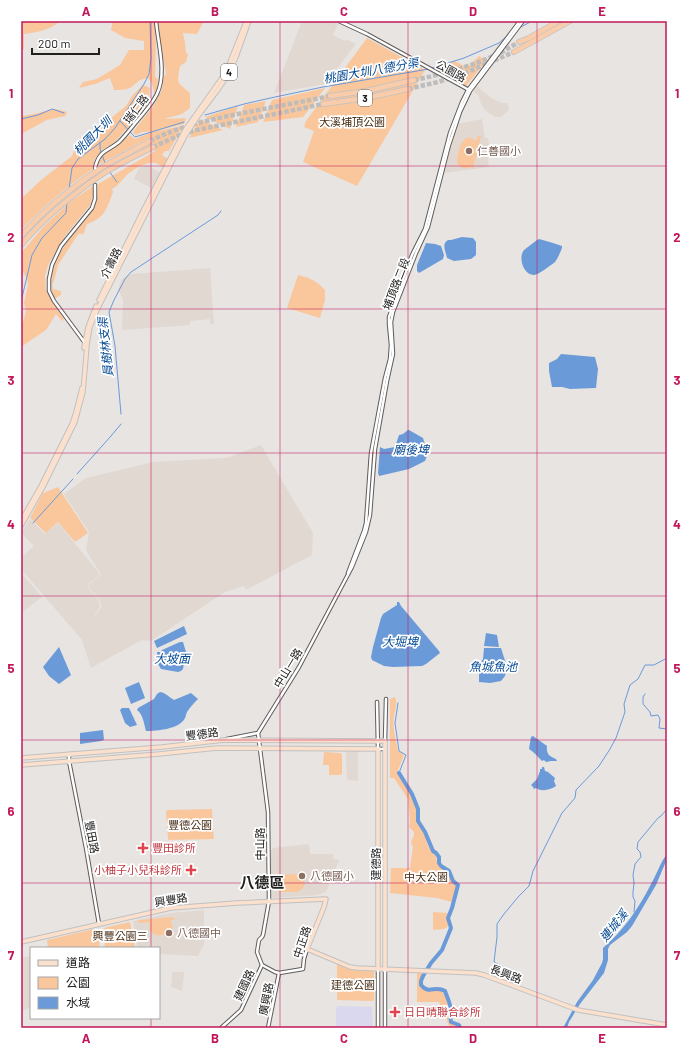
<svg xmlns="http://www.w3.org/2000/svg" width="688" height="1049" font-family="Barlow,'Noto Sans TC',sans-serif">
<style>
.commercial{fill:#dad8ee}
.built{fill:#e1d8d1}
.green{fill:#fac79d}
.water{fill:#6b9ad9}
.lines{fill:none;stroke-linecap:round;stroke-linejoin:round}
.stream{stroke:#6b9ad9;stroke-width:1}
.river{stroke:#6b9ad9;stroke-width:4}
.highway-tunnel{stroke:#bfbdbb;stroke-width:4.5;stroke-dasharray:4.5 2;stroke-linecap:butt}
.minor-casing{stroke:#5f5c5b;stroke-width:4.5}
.major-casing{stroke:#c1c1c0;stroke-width:5.5}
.highway-casing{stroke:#c1c1c0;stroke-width:6}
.minor{stroke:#fff;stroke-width:2.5}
.major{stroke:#fbe1cd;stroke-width:3.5}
.highway{stroke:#f9cdab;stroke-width:4.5}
.grid{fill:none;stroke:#c2185b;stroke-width:1;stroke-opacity:0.55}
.education-dot{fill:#8d6e63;stroke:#fff;stroke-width:1.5}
.health-dot{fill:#e0444e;stroke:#fff;stroke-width:1.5}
.labels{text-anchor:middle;stroke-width:3.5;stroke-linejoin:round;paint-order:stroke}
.shield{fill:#fff;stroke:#646362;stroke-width:1}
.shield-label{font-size:10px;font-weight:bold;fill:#21201f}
.street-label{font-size:11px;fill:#21201f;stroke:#fff}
.park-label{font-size:11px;fill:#482d15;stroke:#fff}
.education-label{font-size:11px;fill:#785e54;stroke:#fff;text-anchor:start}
.health-label{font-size:11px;fill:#be3a42;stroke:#fff;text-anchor:start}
.water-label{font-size:12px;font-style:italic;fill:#054992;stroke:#fff}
.district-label{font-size:15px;font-weight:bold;fill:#21201f;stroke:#fff}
.neatline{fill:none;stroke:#c2185b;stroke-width:1.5}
.grid-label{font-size:13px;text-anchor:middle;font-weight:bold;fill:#c2185b}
</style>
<rect width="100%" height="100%" fill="#e7e4e2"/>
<path class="commercial" d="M337,1006l35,1 1,21h-37v-18z"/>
<g class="built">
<path d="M302,21h30l6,3 -5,11 12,6 1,-2 10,5 -31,40 -51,9z"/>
<path d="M477,86l14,12 11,5h5l2,5v2l-8,7h-6l-9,-6 -4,-5 -4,-11 -5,-4z"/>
<path d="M482,119l3,19h3l2,12 -3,2 2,15 -45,6 13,-49z"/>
<path d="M147,165l14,8 -8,16 -19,-10 5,-11z"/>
<path d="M210,268l4,56h-4v-5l-20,2v4l-68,5 1,-31 -5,-10 4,-10 9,-5z"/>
<path d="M261,445l52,88 -1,22 -66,35 -2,-4 -19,6 -74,49 -9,-1 -51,28 -9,-28 -61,-71v-16l3,2 10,-9 -13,-13 9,-14 15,15 13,-11 42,51 -13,12 10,12 3,8 -9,16 11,-16 -4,-8 -10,-12 13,-12 -8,-12 -7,-12 3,-18 -25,-38 22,-16 67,-16 74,-4z"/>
<path d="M23,575l19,22 -21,16v-35z"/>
<path d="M348,751h10v30l-11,-1 -1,-26 1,-2z"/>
<path d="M309,844l1,10h24l-1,5 6,1 -13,32 -9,3 -44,3 -2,-2v-45l2,-3z"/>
<path d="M204,910v34l-6,12 -39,-2v-6h-10l-1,-2 -4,2h-7l-4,-27 38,-8z"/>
<path d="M31,956v51l-10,5v-54z"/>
<path d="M172,972h12l-2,19 -11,-4 1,-7z"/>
</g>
<g class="green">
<path d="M21,21h39c-9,9 -23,11 -36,13v15l-3,2z"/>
<path d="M113,21h41l2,21 -1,35 3,2 -1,10 -2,6 -4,-14 -4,-3c-9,2 -8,3 -14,8 -5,4 -12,4 -19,4l-4,-12 -15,6 -16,4 4,-6 14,-3 23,-14 9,-15h15v-9l-19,-3 -14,-8z"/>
<path d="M157,21h47l-7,13 -14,-1 2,10 1,10 2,1 -2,8 -6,4c-3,18 -4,15 10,27v15l-8,6 -18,5 22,-1 -2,6 -28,7 -14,1 -6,3 -3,-3c10,-13 21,-26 28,-40 3,-6 0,-13 5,-18l-7,-37z"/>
<path d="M367,38l58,32 -68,116 -54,-24 11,-31 -10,-4 2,-6z"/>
<path d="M479,56l7,5 -20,25 -30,-17 19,-8 12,7z"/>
<path d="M143,85l7,3 -2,16 -33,38 -14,9 -7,9v7l-1,2c-26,17 -50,38 -72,61v-31l20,-19 31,-24 8,-19 4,7h8l9,-16 -1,-10h11l15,-12 6,-10z"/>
<path d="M325,88l-22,29 -40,5 9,-22z"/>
<path d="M266,101l-8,21 -22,5 8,-22z"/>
<path d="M238,106l-8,23 -25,-12z"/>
<path d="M56,109l11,3 -2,4 -18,4 -26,14v-18c12,-1 23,-5 35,-7z"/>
<path d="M200,119l23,11 -34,8z"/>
<path d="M183,126l-14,25h-4l-3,4 6,4 -5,8c-3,-2 -6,-4 -9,-4 -7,-2 -24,8 -28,13 -5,5 -8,10 -14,13l1,3c-6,16 -8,26 -26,32l-4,11 -3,-2 -3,3 -19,29 -4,16 -2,4 1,4 8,2v4l-5,3 -2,-1c-4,-13 -4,-17 0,-30 5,-17 17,-30 29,-44 4,-6 9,-11 12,-18 3,-6 2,-14 3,-21l57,-33 -2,-5 -11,5 -1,-1v-1l10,-6 -2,-5 -51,27v-3l6,-9 10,-5 16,-13 5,4 17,-7z"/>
<path d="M478,135l3,1 -8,33 -2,-2c-6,3 -14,1 -14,-7 0,-3 1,-7 2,-10 3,-9 7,-17 17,-9z"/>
<path d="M93,186l1,5 -3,13 -26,32 -17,29 -3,11 1,14 18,29 -2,2 -6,-7 -10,16 -25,17v-23l2,-2 3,-11 -2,-8 4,-18 -1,-6 -4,-7 -2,1v-20l23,-27 27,-25z"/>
<path d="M298,275c12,3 19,6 27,15v10l-5,18 -33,-10z"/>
<path d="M58,487l30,46 -13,9 -17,-20 -12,11 -16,-15 13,-25z"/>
<path d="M395,697c3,7 0,12 -1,19 -2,11 2,24 4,35l6,4 -7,18 14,22 6,14v11l9,19 2,7 8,11 1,5 5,6 4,2 7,13 4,3 -5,16 -15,-4 -47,-5 1,-25h19l3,-21 -2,-4 3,-8v-3l-5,-5 1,-5 -2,-23 -14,-21h-4v-79z"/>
<path d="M324,752l16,1 2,1v20l-3,1h-10v-10h-6z"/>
<path d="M212,809l1,18 1,12 -45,1 -1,-1 -2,-28 2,-1z"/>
<path d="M301,874l4,10 -2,4 -5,4h-19l-5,-3 -2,-3v-3l3,-5h-2v-3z"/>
<path d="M433,912l15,1 -2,5 3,8 -5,3 -11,1z"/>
<path d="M174,917v3h-4c12,18 -27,22 -20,2l-12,1v-3z"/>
<path d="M130,922l5,26h-30l-2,-18 1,-2z"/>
<path d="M94,929l3,1 1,3 2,15h-52l-1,-8z"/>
<path d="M337,964l17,6 18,1 2,1v26l-1,3 -35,-1 -1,-1z"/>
<path d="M418,973h4l-2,8 1,7 7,3 10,-2c12,6 10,22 11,33 3,3 7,2 9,6h-8l-11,-26h-22v-28z"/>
</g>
<g class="water">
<path d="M462,237l11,1 3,4v13l-5,4 -17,2 -7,-3c-1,-6 -6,-14 1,-18h3z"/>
<path d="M539,239l14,4 9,3v2c-2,5 -4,10 -7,14 -4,3 -17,13 -21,13 -11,0 -16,-18 -10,-25l13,-10z"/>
<path d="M426,243l9,1 6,2 3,9 -1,4 -24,14 -2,-2v-6z"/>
<path d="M561,354l34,3 3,12 -2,19 -26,1 -8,-2h-10l-3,-16v-8l8,-4z"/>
<path d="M408,430h1l14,8 4,13v5l-2,5 -16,8 -30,7 -1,-3 2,-26 4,2 11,-2 4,-12 4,-1z"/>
<path d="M397,602h2l2,4 38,45 1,2 -14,11 -4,2 -29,1 -9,-1 -12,-6 -1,-3 2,-10 8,-29 2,-4 14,-9z"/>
<path d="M184,626l3,8 -30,14 -3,-7z"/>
<path d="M486,633l11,2 2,12 -15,-1z"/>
<path d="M180,642h3l3,10 -3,17 -2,2 -3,1 -17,-3 -3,-5 -1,-12h4l1,-2z"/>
<path d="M59,647l12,28 -12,9 -10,-8 -6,-9z"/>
<path d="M484,648h17l6,19 -2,9 -4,5 -11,2 -11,-1v-16l4,-7z"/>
<path d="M139,682l6,16 -14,6 -6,-16z"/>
<path d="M160,692c6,1 9,5 14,8l17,-7 7,6c-4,4 -8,8 -11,13 -1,2 -1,4 -2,6 -5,11 -28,13 -39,13 -2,-7 -3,-17 -9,-21l1,-2 16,-9 3,-5z"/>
<path d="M122,708h7l8,17 -7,2 -5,-4 -5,-13z"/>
<path d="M103,730l1,10 -3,1 -21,3v-11z"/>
<path d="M533,736l14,10c-1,8 2,10 9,13l1,2h-6l-5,1 -2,-2 -2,1c-5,-5 -8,-9 -13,-12l2,-12z"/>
<path d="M542,767h2l1,4 3,1 7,6 -1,3 2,5c-6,4 -14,6 -20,2l-2,1 -1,-2 -2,-2 6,-6 3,-8v-2h2z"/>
<path d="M667,854v5l-11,26 -24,41 -5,6 -17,13 -2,4v11l-4,13 -24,31 -11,18 -2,6h-4l14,-26 16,-22 9,-17 1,-4v-11c20,-17 36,-40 48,-64 6,-10 9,-21 16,-30z"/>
</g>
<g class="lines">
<g class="stream">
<path d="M21,23l4,-2"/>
<path d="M519,28l13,-7"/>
<path d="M432,68l32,-10 35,-15 7,-6"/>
<path d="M205,115l39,-11 31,-7 48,-10 106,-18"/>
<path d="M21,119l17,-4 14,-6 12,4"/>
<path d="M120,121l15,16 49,-15"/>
<path d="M100,143v6l5,14"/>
<path d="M109,171l8,11"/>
<path d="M69,189l3,-21 6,-9 27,-20 10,-11 29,-44 5,-10 2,-16 -1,-37"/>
<path d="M21,302l11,-47 10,-17 24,-25 1,-11"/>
<path d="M121,414l-6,-68 -6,-34 5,-12 11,-21 6,-7 87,-57 3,-4"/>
<path d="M77,474l34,-38 10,-12"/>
<path d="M33,523l40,-44"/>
<path d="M645,694l-2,3v7l7,8 1,4 7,-1 2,4 -1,9 8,1"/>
<path d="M398,703l-3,20 4,28 7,4 -7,18"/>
<path d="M634,912l1,-11 -2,-4v-5l1,-9 -1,-8 2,-11 6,-7 -1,-5 -3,-3 1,-7 20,-24 3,-2 6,-7"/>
<path d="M519,982l-6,-4 -8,-10 -11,-6 3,-25v-13l7,-10 15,-18 10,-10 4,-15 29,-58 13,-15 1,-8 23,-24 11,-17 6,-11 9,-26 -1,-8 6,-19 8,-6 7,-14h9l13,-7"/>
</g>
<path class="river" d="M399,773l13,21 6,15v12l7,11 8,19 3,2 3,4v6l2,3 8,5 4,10 5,4 -6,23 -4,10 3,10 -9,22 -11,13 -8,13 -2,5v4c8,10 14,0 24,6 2,6 6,14 6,20 0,4 -1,7 0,11l8,3 1,3"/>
<g class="highway-tunnel">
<path d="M414,80c26,-5 51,-12 75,-22 10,-4 20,-10 30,-16"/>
<path d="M408,89l30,-7 25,-8 51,-22"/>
<path d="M150,141c25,-13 51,-19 78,-25 34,-7 68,-13 102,-20"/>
<path d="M153,147l29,-13 15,-4 126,-26"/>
</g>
<g class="minor-casing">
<g id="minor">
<path d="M339,21l28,13 102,56"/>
<path d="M95,168c4,-18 12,-16 24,-26 7,-7 12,-14 18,-21 8,-9 15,-17 20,-27 10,-21 1,-50 -1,-73"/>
<path d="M85,343l-31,-42 -5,-10v-12l3,-14 9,-19 31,-38 3,-9v-14"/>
<path d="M348,573l16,-42 2,-8 5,-70 14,-75 5,-19 1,-14 -2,-21v-7l23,-62 13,-26 25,-96 12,-31 6,-12 52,-69"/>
<path d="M377,702l1,47h7"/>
<path d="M227,739l31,-6"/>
<path d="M385,741l1,-42"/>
<path d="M69,754v7l17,87 13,76"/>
<path d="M307,949l-3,10 -1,10 -24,4 -4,-1 -13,-7 -5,-13 2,-12 3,-3 1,-2 6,-34 -1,-89 -2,-16 -8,-63 41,-66 53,-100 14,-35 4,-17 5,-66 12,-68 6,-27 -2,-32 2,-10 23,-59 12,-26 21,-82 11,-33 10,-21 53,-70"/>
<path d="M378,969v59"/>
<path d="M385,969v59"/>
<path d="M221,1028l20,-18 21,-45"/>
<path d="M268,1028l11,-55"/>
</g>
</g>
<g class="major-casing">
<g id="major">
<path d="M99,300l43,-87 43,-83 41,-58 20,-50"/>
<path d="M84,348l4,-21 8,-21"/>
<path d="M21,521l20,-35 31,-62 4,-12 6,-24"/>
<path d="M21,526l22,-39 32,-65 8,-30 4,-47 3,-18 7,-17 88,-174 13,-20 19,-25 11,-16 8,-18 13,-36"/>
<path d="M21,758l141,-11 62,-7 161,1v228"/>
<path d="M21,765l138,-11 58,-6 161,1v220"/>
<path d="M21,942l150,-34 66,-5 89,-4 -2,8 -17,42 43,18 7,1 119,5 8,2 94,35 89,15"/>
</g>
</g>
<g class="highway-casing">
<g id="highway">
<path d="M519,42l10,-4 30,-17"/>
<path d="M514,52l56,-31"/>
<path d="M330,96l36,-5 48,-11"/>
<path d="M323,104l43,-6 42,-9"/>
<path d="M21,236c23,-26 51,-49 80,-68 16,-10 33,-18 49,-27"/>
<path d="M21,245c24,-28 53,-52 83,-72 16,-10 33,-18 49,-26"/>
</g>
</g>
<use href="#minor" class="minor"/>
<use href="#major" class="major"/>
<use href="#highway" class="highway"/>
</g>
<path class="grid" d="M151,21v927M280,21v1007M408,21v1007M537,21v1007M21,166h646M21,309h646M21,453h646M21,596h646M21,740h646M21,883h646M151,1018v10"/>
<g class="education-dot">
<circle cx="469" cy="151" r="4"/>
<circle cx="302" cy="876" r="4"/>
<circle cx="169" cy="933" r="4"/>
</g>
<g class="health-dot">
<path d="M141 842h4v4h4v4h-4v4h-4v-4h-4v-4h4z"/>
<path d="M189 864h4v4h4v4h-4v4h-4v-4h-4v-4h4z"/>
<path d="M393 1006h4v4h4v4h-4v4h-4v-4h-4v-4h4z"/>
</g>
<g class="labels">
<g class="shield">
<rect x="221" y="64" width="16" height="16" rx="3"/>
<rect x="358" y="90" width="14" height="16" rx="3"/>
</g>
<g class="shield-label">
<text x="229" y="76">4</text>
<text x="365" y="102">3</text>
</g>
<g class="street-label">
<text transform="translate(451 71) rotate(29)" y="4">公園路</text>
<text transform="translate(136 109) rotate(-53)" y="4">瑞仁路</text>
<text transform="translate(111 263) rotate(-63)" y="4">介壽路</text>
<text transform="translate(396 284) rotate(-69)" y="4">埔頂路二段</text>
<text transform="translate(288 668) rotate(-59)" y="4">中山一路</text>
<text transform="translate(202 734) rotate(-7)" y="4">豐德路</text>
<text transform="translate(92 837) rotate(79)" y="4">豐田路</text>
<text transform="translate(260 844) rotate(-90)" y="4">中山路</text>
<text transform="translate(376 864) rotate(-90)" y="4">建德路</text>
<text transform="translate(171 900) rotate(-9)" y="4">興豐路</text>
<text transform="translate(302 942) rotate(-71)" y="4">中正路</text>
<text transform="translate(506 974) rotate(20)" y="4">長興路</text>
<text transform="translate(244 985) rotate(-65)" y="4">建國路</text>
<text transform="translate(266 999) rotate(-79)" y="4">廣興路</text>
</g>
<g class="park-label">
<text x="352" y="126">大溪埔頂公園</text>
<text x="190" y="829">豐德公園</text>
<text x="426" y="881">中大公園</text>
<text x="120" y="940">興豐公園三</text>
<text x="353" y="989">建德公園</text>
</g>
<g class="education-label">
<text x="477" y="155">仁善國小</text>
<text x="310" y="880">八德國小</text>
<text x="177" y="937">八德國中</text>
</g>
<g class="health-label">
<text x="152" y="852">豐田診所</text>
<text x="182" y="874" text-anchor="end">小柚子小兒科診所</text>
<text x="404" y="1016">日日晴聯合診所</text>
</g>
<g class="water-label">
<text transform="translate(371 71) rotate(-10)" y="4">桃園大圳八德分渠</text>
<text transform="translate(93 136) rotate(-45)" y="4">桃園大圳</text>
<text transform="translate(106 347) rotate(-96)" y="4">員樹林支渠</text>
<text x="411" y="454">廟後埤</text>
<text x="400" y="646">大堀埤</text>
<text x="172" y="663">大坡面</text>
<text x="493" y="671">魚城魚池</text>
<text transform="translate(614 926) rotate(-51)" y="4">連城溪</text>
</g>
<g class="district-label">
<text x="262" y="888">八德區</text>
</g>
</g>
<rect width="688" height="1049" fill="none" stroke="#ffffff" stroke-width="44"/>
<rect x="30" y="947" width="130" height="72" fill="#ffffff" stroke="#a6a6a5"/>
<rect x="38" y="960" width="20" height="6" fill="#fbe1cd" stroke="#a6a6a5"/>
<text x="66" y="967" font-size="12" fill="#21201f">道路</text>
<rect x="38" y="977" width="20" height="12" fill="#fac79d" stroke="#a6a6a5"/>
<text x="66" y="987" font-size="12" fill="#21201f">公園</text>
<rect x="38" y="997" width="20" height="12" fill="#6b9ad9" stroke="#a6a6a5"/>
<text x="66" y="1007" font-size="12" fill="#21201f">水域</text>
<path d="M32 48v6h67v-6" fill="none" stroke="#21201f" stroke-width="2"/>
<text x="38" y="48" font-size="12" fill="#21201f" stroke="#ffffff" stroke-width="3" paint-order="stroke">200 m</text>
<rect x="22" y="22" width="644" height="1005" class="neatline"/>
<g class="grid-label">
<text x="86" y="16">A</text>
<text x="215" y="16">B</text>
<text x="344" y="16">C</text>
<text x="473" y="16">D</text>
<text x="602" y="16">E</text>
<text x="11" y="98">1</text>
<text x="677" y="98">1</text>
<text x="11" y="242">2</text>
<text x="677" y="242">2</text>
<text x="11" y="385">3</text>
<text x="677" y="385">3</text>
<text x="11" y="529">4</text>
<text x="677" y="529">4</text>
<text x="11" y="673">5</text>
<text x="677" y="673">5</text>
<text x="11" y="816">6</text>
<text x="677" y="816">6</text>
<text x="11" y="960">7</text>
<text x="677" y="960">7</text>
<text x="86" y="1043">A</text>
<text x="215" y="1043">B</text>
<text x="344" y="1043">C</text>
<text x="473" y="1043">D</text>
<text x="602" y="1043">E</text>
</g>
</svg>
